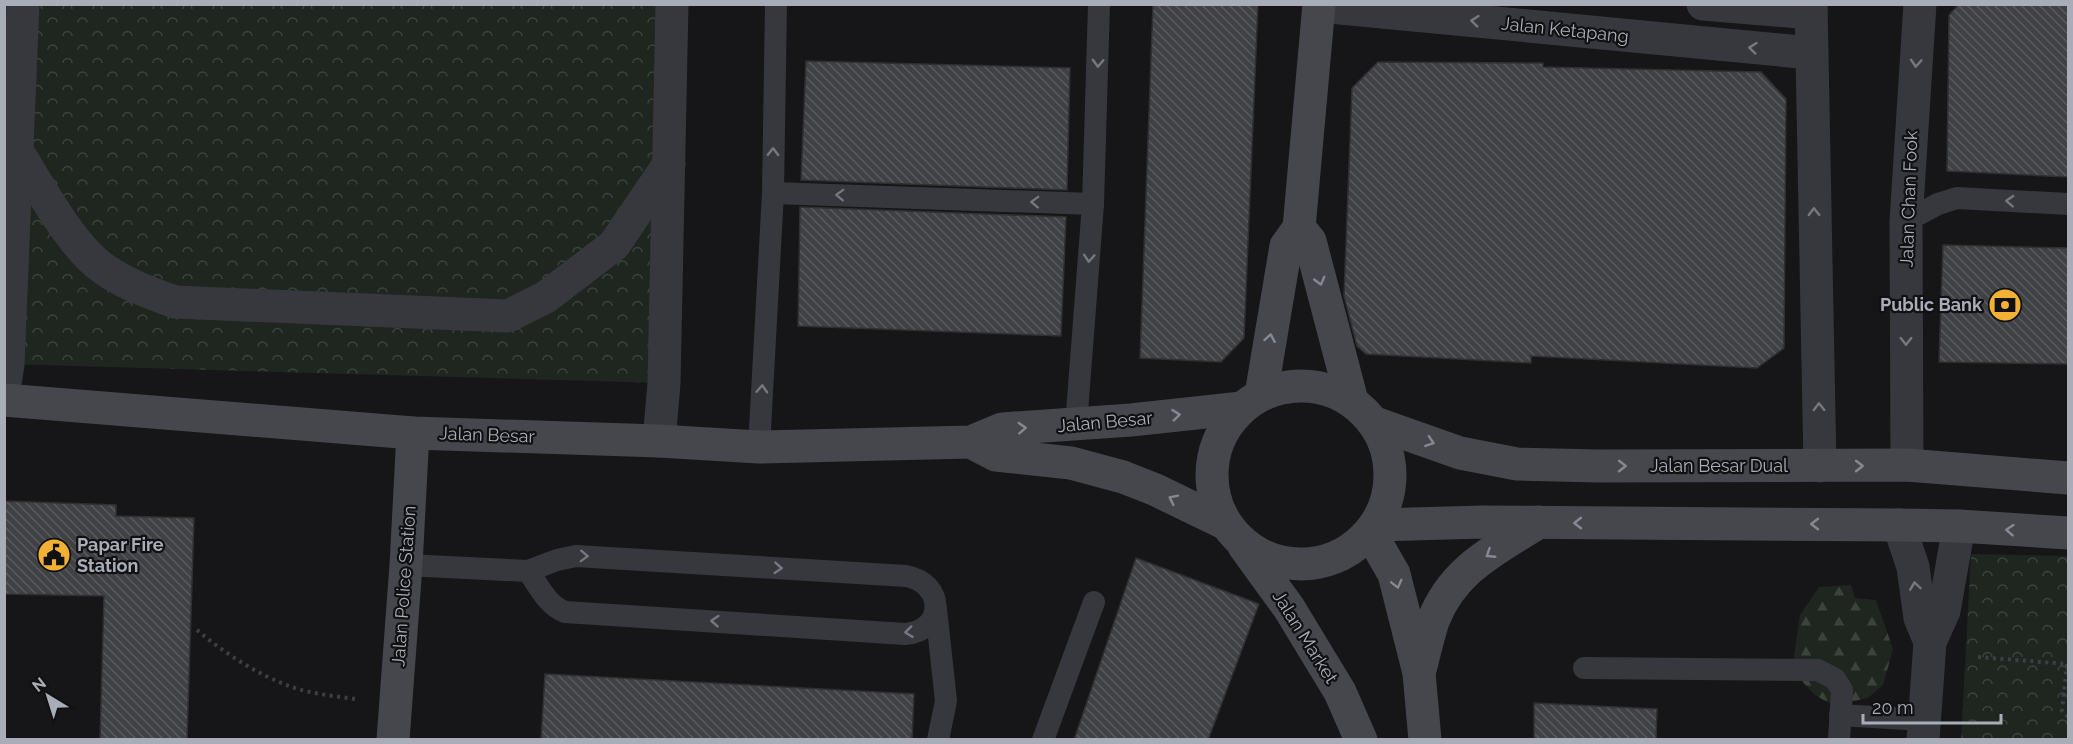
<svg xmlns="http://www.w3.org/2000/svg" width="2073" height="744" font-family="Raleway,sans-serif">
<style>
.forest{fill:url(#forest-firs)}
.park{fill:url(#park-crowns)}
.building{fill:url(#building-back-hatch);stroke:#303034;stroke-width:1.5}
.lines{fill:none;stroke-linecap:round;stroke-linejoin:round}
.path{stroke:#3d3f44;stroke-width:4;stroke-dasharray:3 4.5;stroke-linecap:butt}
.lane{stroke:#37383d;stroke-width:22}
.street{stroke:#37383d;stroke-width:33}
.secondary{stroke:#45474d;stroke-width:33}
.oneway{stroke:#757881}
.oneway2{stroke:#858993}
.labels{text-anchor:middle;stroke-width:4.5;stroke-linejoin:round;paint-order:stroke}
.street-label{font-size:18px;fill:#a8adb8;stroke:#111113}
.poi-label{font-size:18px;font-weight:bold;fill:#a8adb8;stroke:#111113;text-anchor:end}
</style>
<defs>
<pattern id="forest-firs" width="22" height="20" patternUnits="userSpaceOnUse" patternTransform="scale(1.5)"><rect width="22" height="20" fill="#1e261f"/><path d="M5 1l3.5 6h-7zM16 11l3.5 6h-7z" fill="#3c433d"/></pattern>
<pattern id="park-crowns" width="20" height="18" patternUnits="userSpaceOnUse" patternTransform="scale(1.5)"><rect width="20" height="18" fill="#1e261f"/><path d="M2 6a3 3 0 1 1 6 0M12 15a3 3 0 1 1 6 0" fill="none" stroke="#3c433d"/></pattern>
<pattern id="building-back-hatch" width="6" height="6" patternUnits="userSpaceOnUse" patternTransform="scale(1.5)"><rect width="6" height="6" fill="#404145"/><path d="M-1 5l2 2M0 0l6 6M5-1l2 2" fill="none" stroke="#595a5e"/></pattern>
</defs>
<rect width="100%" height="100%" fill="#161618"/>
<path class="forest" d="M1851,585l4,13 21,2 17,49 -10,36 -15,13 -18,4 -21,1 -14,-8 -19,-20 -2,-19 6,-41 19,-28z"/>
<g class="park">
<path d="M5,5h681l-22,378 -656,-19 -3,-5z"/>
<path d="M1971,554l97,2v183h-107z"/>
</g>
<g class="building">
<path d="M1153,4h105l-14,334 -23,24 -81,-4z"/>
<path d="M1959,4h109v173l-121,-6 2,-156z"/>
<path d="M806,61l264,7 -3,122 -266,-10z"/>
<path d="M1378,62l165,1v4l218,5 25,27 -2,249 -27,20 -226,-12v7l-165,-9 -9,-8 -13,-50 8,-208z"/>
<path d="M800,207l266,10 -5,119 -263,-10z"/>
<path d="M1943,245l125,3v116l-129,-2z"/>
<path d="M4,501l112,4v11l78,2 -7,222h-87l4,-144 -100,-2z"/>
<path d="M1136,558l123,46 -51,136h-134z"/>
<path d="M545,674l369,20 -2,46h-371z"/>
<path d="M1534,703l123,6 -1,31h-122z"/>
</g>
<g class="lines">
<g class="path">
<path d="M197,630c27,23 61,45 95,57 20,7 42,9 63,12"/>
<path d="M1978,657l90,7"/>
<path d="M2067,664l-5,47 6,6"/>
</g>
<g class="lane">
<path d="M773,193l320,11"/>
<path d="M1906,221l32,-17 19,-6 111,6"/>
<path d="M1076,425l17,-221 6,-200"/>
<path d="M759,447l14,-254 3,-189"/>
<path d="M406,565l122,6 29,-11 19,-4 330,20c39,7 40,55 -1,58l-340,-22c-18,-7 -26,-26 -37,-41"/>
<path d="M936,609l10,92 -8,39"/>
<path d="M1584,668l234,2 17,9 7,11 -3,50"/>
<path d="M1840,715l83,5"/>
<path d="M1043,740l51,-138"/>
</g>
<g class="street">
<path d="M1703,4l108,9"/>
<path d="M1811,4l9,462"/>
<path d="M1319,6l492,47"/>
<path d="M17,151c22,34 54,96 87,118 21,15 46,24 71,33l333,14 38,-19 68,-52 55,-81"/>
<path d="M4,391l4,-27 15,-360"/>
<path d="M659,441l5,-58 8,-379"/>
<path d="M1907,465l-1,-244 14,-217"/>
<path d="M1899,525l14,42 7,51 10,24"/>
<path d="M1923,740l7,-98 14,-31 15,-85"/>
</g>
<g class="secondary">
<path d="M1299,228l11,13 42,160"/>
<circle cx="1301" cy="475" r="89"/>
<path d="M1261,395l25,-149 13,-18 20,-224"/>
<path d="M4,400l409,33 246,8 100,6 212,-5 31,-13 129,-9 111,-12"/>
<path d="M1375,423l85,30 57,11 81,2 309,-1 161,13"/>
<path d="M971,442l25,13 75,8 52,14 33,13 70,34"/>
<path d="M1376,525l107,-3 416,3 60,1 109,7"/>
<path d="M1370,532l24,42 25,99 6,67"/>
<path d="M1244,546l45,62 51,84 21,48"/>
<path d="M1420,670c4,-16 8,-33 13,-49 20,-52 62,-71 106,-99"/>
<path d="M393,740l13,-175 7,-132"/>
</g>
</g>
<defs><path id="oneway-chevron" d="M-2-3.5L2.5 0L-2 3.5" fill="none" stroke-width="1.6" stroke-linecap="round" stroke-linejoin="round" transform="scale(1.5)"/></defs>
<g class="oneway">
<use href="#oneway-chevron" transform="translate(1475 21) rotate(-174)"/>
<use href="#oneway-chevron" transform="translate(1753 48) rotate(-174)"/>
<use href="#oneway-chevron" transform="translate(1098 63) rotate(92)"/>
<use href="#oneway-chevron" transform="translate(1916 63) rotate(94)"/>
<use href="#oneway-chevron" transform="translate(773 152) rotate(-89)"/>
<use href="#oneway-chevron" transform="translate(840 195) rotate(-178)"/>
<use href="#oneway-chevron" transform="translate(2010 201) rotate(-177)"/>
<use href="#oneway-chevron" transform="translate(1035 202) rotate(-178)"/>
<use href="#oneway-chevron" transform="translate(1814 212) rotate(-91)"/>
<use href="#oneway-chevron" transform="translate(1089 258) rotate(94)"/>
<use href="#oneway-chevron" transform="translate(1906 341) rotate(90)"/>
<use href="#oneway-chevron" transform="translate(762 389) rotate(-87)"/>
<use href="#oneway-chevron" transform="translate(1819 407) rotate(-91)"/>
<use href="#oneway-chevron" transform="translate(584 556) rotate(2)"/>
<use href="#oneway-chevron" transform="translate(778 568) rotate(4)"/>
<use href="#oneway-chevron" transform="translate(1915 586) rotate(-98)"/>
<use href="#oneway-chevron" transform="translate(715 621) rotate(-176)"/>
<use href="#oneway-chevron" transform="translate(909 632) rotate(173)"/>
</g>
<g class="oneway2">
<use href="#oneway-chevron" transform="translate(1320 281) rotate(75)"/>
<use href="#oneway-chevron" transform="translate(1270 338) rotate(-80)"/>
<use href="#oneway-chevron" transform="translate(1176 415) rotate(-6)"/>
<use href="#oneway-chevron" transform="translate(1022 428) rotate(-3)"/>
<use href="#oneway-chevron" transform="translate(1430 442) rotate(19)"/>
<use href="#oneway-chevron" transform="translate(1622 466)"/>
<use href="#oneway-chevron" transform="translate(1859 466)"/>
<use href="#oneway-chevron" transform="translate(1173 499) rotate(-154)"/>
<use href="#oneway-chevron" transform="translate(1578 523) rotate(-180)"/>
<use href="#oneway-chevron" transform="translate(1815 524) rotate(-180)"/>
<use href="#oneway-chevron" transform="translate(2010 530) rotate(-176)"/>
<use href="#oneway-chevron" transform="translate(1490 554) rotate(147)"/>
<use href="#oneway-chevron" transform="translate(1397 584) rotate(76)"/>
</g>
<defs>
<g id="bank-disc" transform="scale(1.725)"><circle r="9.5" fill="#f2b134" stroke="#111113"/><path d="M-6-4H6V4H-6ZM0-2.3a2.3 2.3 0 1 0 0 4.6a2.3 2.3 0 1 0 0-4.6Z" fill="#111"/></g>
<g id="civic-disc" transform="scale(1.725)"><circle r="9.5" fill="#f2b134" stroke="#111113"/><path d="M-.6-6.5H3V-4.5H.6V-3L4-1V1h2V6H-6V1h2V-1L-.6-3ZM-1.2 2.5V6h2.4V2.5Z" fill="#111"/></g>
</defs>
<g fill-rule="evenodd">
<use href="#bank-disc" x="2005" y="305"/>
<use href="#civic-disc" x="54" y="555"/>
</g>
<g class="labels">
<g class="street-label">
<text transform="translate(1565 30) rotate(6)" y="6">Jalan Ketapang</text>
<text transform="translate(1909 199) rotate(-88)" y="6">Jalan Chan Fook</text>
<text transform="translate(1105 422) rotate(-5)" y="6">Jalan Besar</text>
<text transform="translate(487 435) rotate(2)" y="6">Jalan Besar</text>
<text x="1719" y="472">Jalan Besar Dual</text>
<text transform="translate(404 586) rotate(-86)" y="6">Jalan Police Station</text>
<text transform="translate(1305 637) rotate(58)" y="6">Jalan Market</text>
</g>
<g class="poi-label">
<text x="1982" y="311">Public Bank</text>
<text x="77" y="551" text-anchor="start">Papar Fire<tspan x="77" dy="21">Station</tspan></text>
</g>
</g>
<rect width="2073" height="744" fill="none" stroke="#a8adb8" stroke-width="12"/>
<g transform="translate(48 696) rotate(322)" stroke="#111113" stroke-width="4.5" paint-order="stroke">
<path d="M0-4.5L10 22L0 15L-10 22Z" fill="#a8adb8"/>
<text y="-9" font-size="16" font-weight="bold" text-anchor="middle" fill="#a8adb8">N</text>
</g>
<path d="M1863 714v9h138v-9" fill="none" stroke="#a8adb8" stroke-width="3"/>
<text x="1872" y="714" font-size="18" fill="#a8adb8" stroke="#111113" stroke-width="4.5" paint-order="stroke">20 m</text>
</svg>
